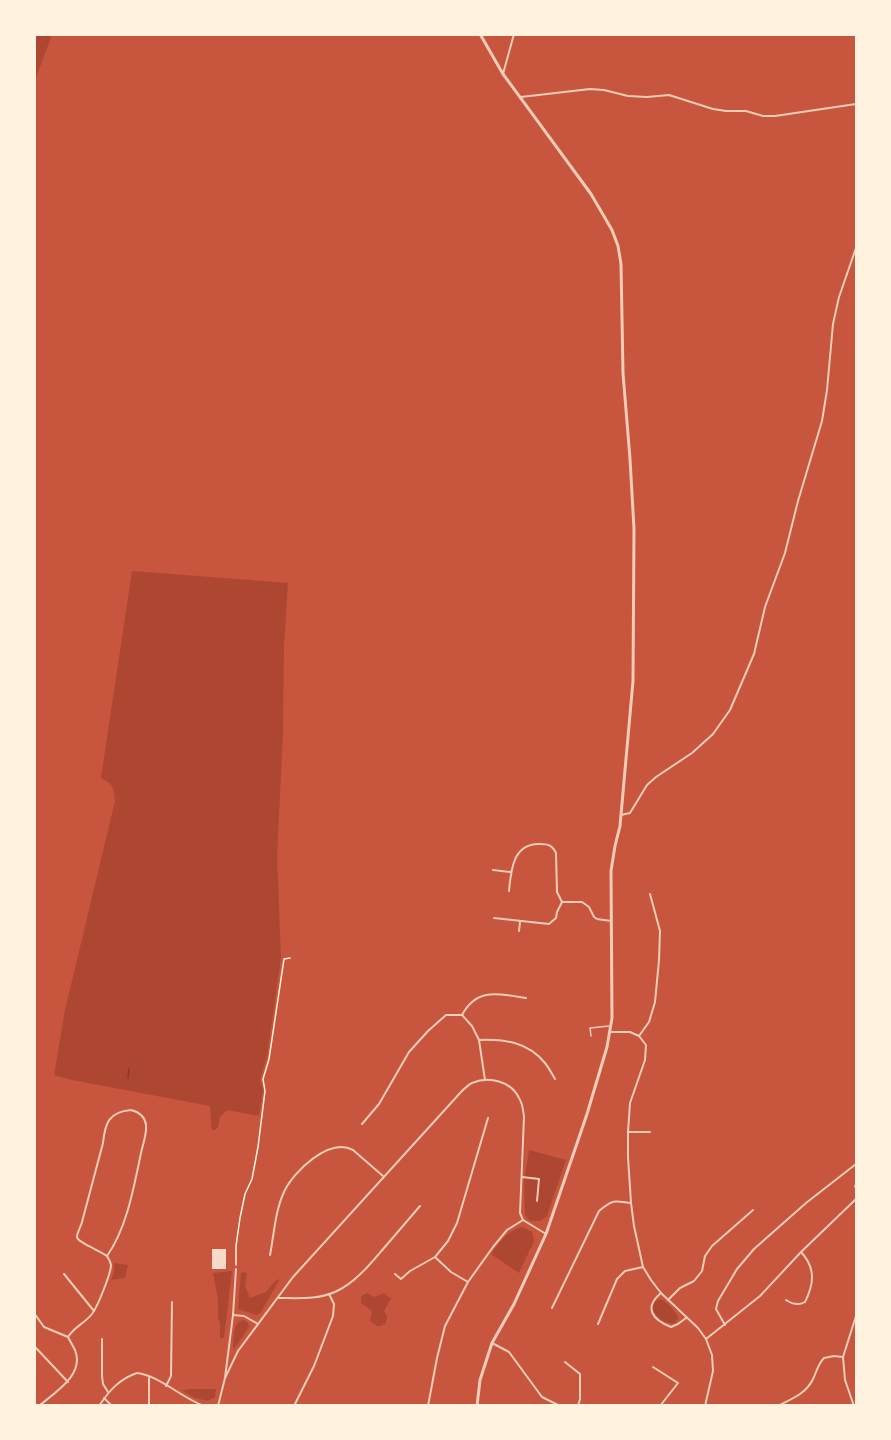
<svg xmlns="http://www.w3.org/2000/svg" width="891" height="1440" font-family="Quicksand,sans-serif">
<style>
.green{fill:#ae4732}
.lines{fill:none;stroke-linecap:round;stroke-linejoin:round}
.stream{stroke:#8f3625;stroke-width:1.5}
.building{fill:#f7dbc8}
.path{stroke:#fff3e0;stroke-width:1.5}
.service{stroke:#f1ccb7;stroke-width:1.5}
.minor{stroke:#f1ccb7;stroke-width:2}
.tertiary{stroke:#f1ccb7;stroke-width:3}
</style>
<rect width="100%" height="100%" fill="#c8553d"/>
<g class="green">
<path d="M35,34l17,1 -17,45 -1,-45z"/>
<path d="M132,571l156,12 -4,62 -1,90 -6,121 4,102 -14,98 -7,24 3,9 -4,27 -32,-6 -7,7 -2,10 -3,3h-3l-1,-4 -1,-20 -138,-26 -18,-5 11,-65 50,-209c-1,-14 -2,-17 -14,-23z"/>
<path d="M529,1150l37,10 -19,56 -7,5h-10l-5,-6 -1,-33z"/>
<path d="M522,1227l10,5 2,9 -15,32 -28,-19c9,-12 16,-23 31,-27z"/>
<path d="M114,1263l14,2 -3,13 -14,2 3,-8z"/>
<path d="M232,1271l-8,67h-4v-14l-2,-6v-19l-5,-26z"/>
<path d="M241,1272l6,1 -2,13 5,12 16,-6 9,-11 5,-2 -19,33 -4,3 -19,-6z"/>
<path d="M367,1293l7,4 10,-4 4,4 3,1 -7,13 3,5 -1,7 -5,3h-4l-7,-5 2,-10 -11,-8v-7z"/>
<path d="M660,1299c7,3 16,12 18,19l-3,5c-14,3 -33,-18 -15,-24z"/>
<path d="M244,1320l4,3 1,4 -15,22 -1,-1c1,-10 -1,-26 11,-28z"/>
<path d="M189,1389h27l-1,8 -7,4 -13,-3 -12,-7v-1z"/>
</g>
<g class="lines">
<path class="stream" d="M128,1078l1,-9"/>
</g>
<rect class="building" x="212" y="1249" width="14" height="20"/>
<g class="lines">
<path class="path" d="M236,1265v-19l4,-28 5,-24 7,-15 6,-32 7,-56 -2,-12 6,-20 15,-100 6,-1"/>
<path class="service" d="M591,1036l-1,-8 19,-2"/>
<g class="minor">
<path d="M503,74l11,-40"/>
<path d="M521,97l69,-8 14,1 24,6 19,1 22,-2 44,14 13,2h20l17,5h12l81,-12"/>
<path d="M621,815l9,-2 17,-28 9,-8 36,-24 21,-19 17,-24 24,-56 11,-47 20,-54 13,-52 24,-80 5,-31 6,-66 6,-27 17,-49"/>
<path d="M493,870l18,2"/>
<path d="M509,891c2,-21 4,-48 31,-47 8,0 12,1 16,9l1,39 5,10h20l7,5 5,10 3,2 14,2"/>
<path d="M494,918l55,6 7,-6 1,-6 5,-10"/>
<path d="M519,931l1,-9"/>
<path d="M462,1015c15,-28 37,-21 64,-17"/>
<path d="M610,1032h20l9,4 7,9 -1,15 -15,43 -2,29v25l3,46 3,23 9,41 8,13 10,13 37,35 8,11 6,16 1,16 -8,35"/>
<path d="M639,1036l10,-14 6,-20 4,-42 1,-29 -10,-37"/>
<path d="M479,1040c26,-1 49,2 66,23 4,5 7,11 10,16"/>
<path d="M131,1110c8,2 14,6 15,15 1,9 -3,19 -5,28 -7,33 -14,75 -34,103 -6,-5 -29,-13 -30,-19 0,-4 4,-11 5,-15l21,-79c2,-19 5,-31 28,-33z"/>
<path d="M362,1124l17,-20 30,-52 19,-21 18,-16h16l10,11 7,14 6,40"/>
<path d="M628,1132h22"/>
<path d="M522,1177l17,2 -2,22"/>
<path d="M855,1186l1,2"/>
<path d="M270,1255c4,-20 5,-44 14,-63 9,-20 45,-55 69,-42l30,26"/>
<path d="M64,1274l30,37"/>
<path d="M395,1274l6,5 9,-8 25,-14"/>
<path d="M468,1282l-17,-10 -16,-15 13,-16 9,-18 31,-105"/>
<path d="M661,1293c-18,15 -8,27 10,34l7,-3 8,-6"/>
<path d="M278,1298c19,0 41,2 59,-7 19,-9 33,-27 47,-43 12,-14 24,-28 36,-42"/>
<path d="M668,1300l12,-12 14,-7 8,-10 3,-15 7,-10 41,-36"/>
<path d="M786,1300c6,4 12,6 19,2 9,-18 11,-34 -4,-50"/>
<path d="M552,1308l47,-97c13,-11 15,-11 32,-8"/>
<path d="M34,1313l10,14 24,10"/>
<path d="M233,1315l11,1 14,8"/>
<path d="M598,1324l19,-45 8,-8 18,-4"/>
<path d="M725,1325l-9,-16 2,-8 19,-32 17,-20 52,-46 50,-39"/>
<path d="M102,1339v37l1,8 5,8"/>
<path d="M706,1339l54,-43 41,-44 55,-53"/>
<path d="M492,1343l17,9 33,45 18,9"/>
<path d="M36,1348l32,34"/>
<path d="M565,1362l15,12v25l-2,7"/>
<path d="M653,1367l25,16 -18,23"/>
<path d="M225,1378l13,-27 55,-74 168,-185c3,-3 7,-7 11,-9 17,-7 39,-2 47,15 4,6 4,12 5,19l-4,96 3,7 23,14"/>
<path d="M166,1386l5,-10 1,-74"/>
<path d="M104,1398l8,8"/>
<path d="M39,1406c16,-14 46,-31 36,-56 -2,-4 -5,-9 -7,-13 6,-10 17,-14 24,-23 6,-8 19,-41 19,-49 -1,-5 -2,-5 -4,-9"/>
<path d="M99,1406c10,-15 20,-27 38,-33 21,2 45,25 67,33"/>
<path d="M149,1406v-28"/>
<path d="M218,1406l7,-28 8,-63 3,-46"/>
<path d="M294,1406l20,-40 19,-50 1,-12 -5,-10"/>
<path d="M428,1406l9,-48 8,-32 12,-23 11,-21 25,-35 14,-17 16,-10"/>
<path d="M778,1406c13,-7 28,-12 35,-27 4,-8 5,-15 11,-21l10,-2 9,1"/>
<path d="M854,1406l-9,-26 -2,-23 13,-41"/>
</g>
<path class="tertiary" d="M477,1406l3,-26 12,-37 22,-39 32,-70 41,-120 20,-67 5,-29 -1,-147 4,-25 5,-20 13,-145 1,-152 -4,-70 -7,-86 -2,-109 -3,-18 -6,-16 -21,-36 -88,-120 -23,-40"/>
</g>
<rect width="891" height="1440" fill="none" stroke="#fff3e0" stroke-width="72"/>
</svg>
